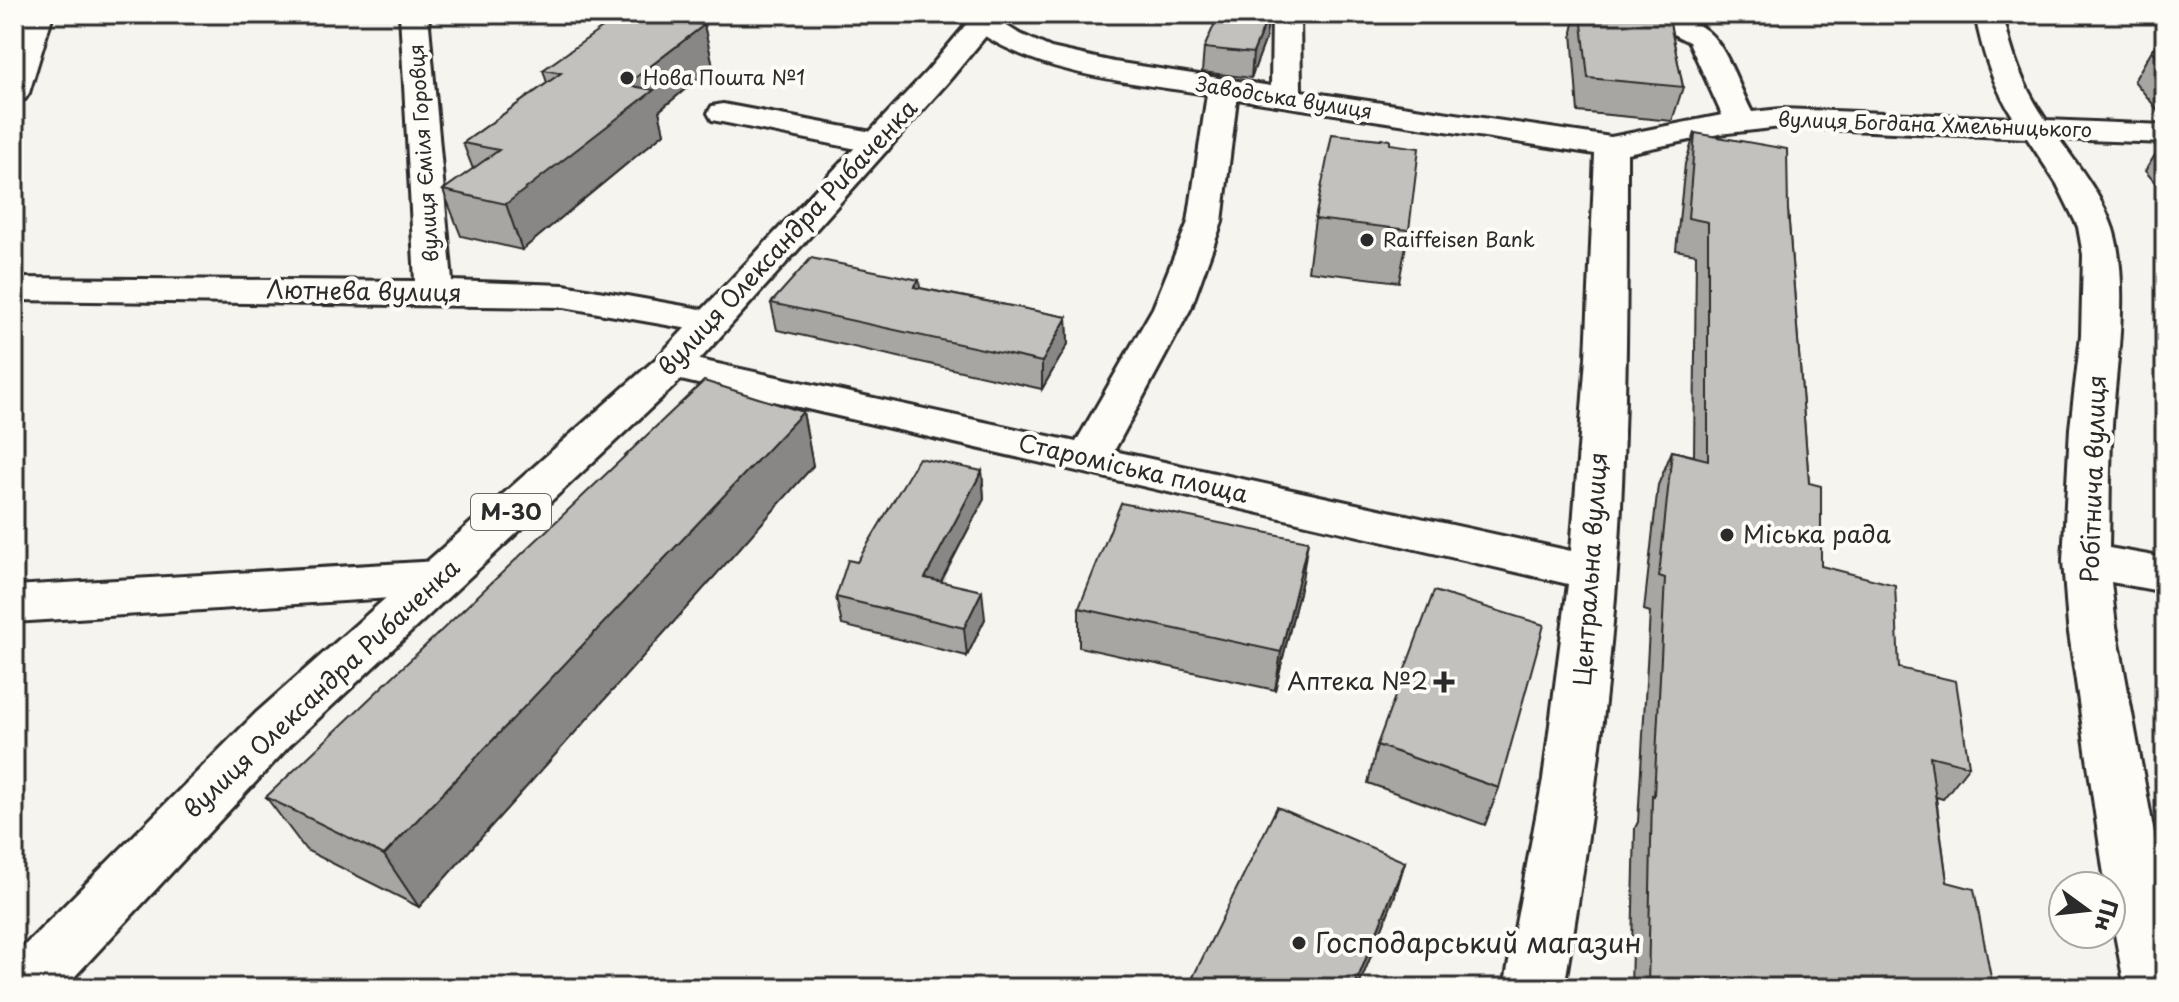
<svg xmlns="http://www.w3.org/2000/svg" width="2179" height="1002" font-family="'Playpen Sans',sans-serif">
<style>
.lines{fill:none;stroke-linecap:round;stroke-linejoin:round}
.minor-casing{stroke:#2b2b2b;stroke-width:6}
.highway-casing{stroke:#2b2b2b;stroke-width:6}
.minor{fill:#fdfcf7;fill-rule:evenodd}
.highway{fill:#fdfcf7;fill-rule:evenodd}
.wall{fill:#a7a6a3;stroke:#2b2b2b;stroke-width:2}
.shaded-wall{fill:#888785;stroke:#2b2b2b;stroke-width:2}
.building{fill:#c2c1be;stroke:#2b2b2b;stroke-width:2}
.poi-dot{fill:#2b2b2b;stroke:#fdfcf7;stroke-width:3}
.labels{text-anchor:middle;stroke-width:8;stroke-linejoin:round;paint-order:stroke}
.far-poi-label{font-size:20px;fill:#2b2b2b;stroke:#fdfcf7;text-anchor:start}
.far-street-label{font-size:20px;fill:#2b2b2b;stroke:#fdfcf7}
.shield{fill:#fdfcf7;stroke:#6a6a68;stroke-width:2}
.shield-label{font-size:22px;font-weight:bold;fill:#2b2b2b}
.street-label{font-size:24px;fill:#2b2b2b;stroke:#fdfcf7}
.poi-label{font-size:24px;fill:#2b2b2b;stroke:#fdfcf7;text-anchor:start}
.near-poi-label{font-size:28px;fill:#2b2b2b;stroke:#fdfcf7;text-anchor:start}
</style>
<rect width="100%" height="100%" fill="#f5f4ef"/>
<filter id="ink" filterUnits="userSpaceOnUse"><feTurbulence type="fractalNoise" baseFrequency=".0125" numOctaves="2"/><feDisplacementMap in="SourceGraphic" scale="16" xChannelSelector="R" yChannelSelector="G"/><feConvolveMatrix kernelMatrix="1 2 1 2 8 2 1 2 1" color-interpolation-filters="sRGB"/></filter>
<g filter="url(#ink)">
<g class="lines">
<g class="minor-casing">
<g id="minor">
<path d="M25,14h28l-24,79 -4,6 -11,3v-54z"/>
<path d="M400,14h28l24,267 112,4 148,26 13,3 6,8 -6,8 -13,3 -148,-26 -550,-7v-22l401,3z"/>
<path d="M955,14h33l30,19 33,15 63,14 157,24 1,-72h28l1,77 310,46 111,-22 -33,-73 -44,-22 -4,-6c81,0 80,35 111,98l29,-3 233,9c-21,-32 -32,-66 -39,-104h28c8,39 20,73 43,106l119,5v18l-106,-4c20,28 43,57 54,90 17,54 3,139 -1,196 -3,41 -2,82 -3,123l56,10v34l-54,-10 5,44 49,268v94h-40l-14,-75v-27h-5l-3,-18 -35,-242 -5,-65 7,-133 11,-93 2,-80 -5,-28 -21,-43 -30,-46 -246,-11 -62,7 -92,19c0,140 0,281 -10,419 -10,139 -29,278 -53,416h-60l39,-209 25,-195 -896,-206 -14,-3 -6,-9 6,-9 14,-3 404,88 77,-134 35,-86 19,-128c-76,-12 -161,-18 -227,-61 -9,-6 -19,-10 -25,-19zM1237,99l358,55 -9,204 -15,193 -457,-100 77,-143 31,-86z"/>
<path d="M723,104l154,29 11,3 5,7 -5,7 -11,3 -165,-33 -4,-7 4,-7z"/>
<path d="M438,561l16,5 7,12 -7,12 -16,5 -424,27v-36z"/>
</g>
</g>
<g class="highway-casing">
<path id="highway" d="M975,14h29l-57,69 -261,292 -394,368 -228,245h-50v-32l242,-243 402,-356 269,-286z"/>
</g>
<use href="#minor" class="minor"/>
<use href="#highway" class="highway"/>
</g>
<g class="wall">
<path d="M1576,14h92l15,73 -11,34 -94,-9 -6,-80z"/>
<path d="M704,25l9,41 -54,45 5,22 -142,117 -61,-14 -18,-46 30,-21 -10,-26 84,-60 -4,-13z"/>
<path d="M1266,38l-15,40 -49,-6 2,-24z"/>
<path d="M2165,42v77l-31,-38 18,-31z"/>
<path d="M1695,133l93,77 21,273 12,83 78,102 70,98 -26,33 -7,-2 11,85 46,106h-362l4,-160 3,-6 12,-210 -6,-2 14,-125 14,-34 22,5 2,-202 -20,-4 9,-86z"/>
<path d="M2165,139v55l-20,-23z"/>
<path d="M1390,144l19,86 -10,52 -91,-11 7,-52z"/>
<path d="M919,280l1,8 147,29 1,27 -26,45 -265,-59 -6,-27z"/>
<path d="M803,412l10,54 -394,441 -113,-57 -40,-53z"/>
<path d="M982,471l2,28 -43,83 44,37 -18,37 -125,-31 -6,-28 21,-35z"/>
<path d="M1302,580l-27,110 -196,-43v-39z"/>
<path d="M1377,745l122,43 -14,37 -117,-42z"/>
<path d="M1405,862l-11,36 -36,90h-166l1,-11z"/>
</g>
<g class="shaded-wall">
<path d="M1269,14l-3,24 -15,40 2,-25z"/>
<path d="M704,25l9,41 -54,45 5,22 -142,117 -16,-46 120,-119z"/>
<path d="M1067,317l1,27 -26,45v-27z"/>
<path d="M803,412l10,54 -394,441 -35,-52z"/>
<path d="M982,471l2,28 -56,107 -3,-28z"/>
<path d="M1308,541l-6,39 -27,110 6,-38z"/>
<path d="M982,591l3,28 -18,37 -3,-28z"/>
<path d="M1405,862l-11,36 -36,90h-4z"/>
</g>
<g class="building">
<path d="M622,14h23l59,11 -78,60 28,5 -148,114 -63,-14 56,-40 -36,-7 98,-70 -18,-3z"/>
<path d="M1219,14h50l-16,39 -49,-5z"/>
<path d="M1581,14h87l15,73 -95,-9z"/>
<path d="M2162,39l3,3v24l-13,-16z"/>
<path d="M1695,133l92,16 1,61 21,273 12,3v80l74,19 4,83 57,13 13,85 -39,-10 17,126 27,7 19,99h-345l4,-193 2,1 11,-218 -6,-2 13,-125 36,9v-238l-20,-4z"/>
<path d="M1332,134l58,6v4l29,4 -10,82 -94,-11z"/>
<path d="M811,258l108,22 -5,7 153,30 -25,45 -271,-59z"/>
<path d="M704,381l99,31 -419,443 -118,-58z"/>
<path d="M919,458l63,13 -57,107 57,13 -18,37 -128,-31 12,-37 9,2z"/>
<path d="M1121,503l187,38 -27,111 -202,-44z"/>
<path d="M1434,591l110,34 -45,163 -122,-43z"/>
<path d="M1277,807l128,55 -51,126h-138l-23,-11z"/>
</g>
</g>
<g class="poi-dot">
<circle cx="627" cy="78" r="8"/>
<circle cx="1367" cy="240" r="8"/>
<circle cx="1727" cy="535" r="8"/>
<path d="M1440 670h8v8h8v8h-8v8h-8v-8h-8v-8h8z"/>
<circle cx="1299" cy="943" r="8"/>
</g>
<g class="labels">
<g class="far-poi-label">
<text x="643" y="85">Нова Пошта №1</text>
<text x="1383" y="247">Raiffeisen Bank</text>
</g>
<g class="far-street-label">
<text transform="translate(1284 98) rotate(9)" y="7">Заводська вулиця</text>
<text transform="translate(1935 125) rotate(2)" y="7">вулиця Богдана Хмельницького</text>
<text transform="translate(424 153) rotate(-94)" y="7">вулиця Єміля Горовця</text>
</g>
<rect class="shield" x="471" y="494" width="80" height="36" rx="6"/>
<g class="shield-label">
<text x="511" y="520">М-30</text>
</g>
<g class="street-label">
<text transform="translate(788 238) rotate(-47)" y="8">вулиця Олександра Рибаченка</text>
<text transform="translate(364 292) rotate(1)" y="8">Лютнева вулиця</text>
<text transform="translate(1133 469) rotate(13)" y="8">Староміська площа</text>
<text transform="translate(2094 479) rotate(-88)" y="8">Робітнича вулиця</text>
<text transform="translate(1591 569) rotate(-86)" y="8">Центральна вулиця</text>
<text transform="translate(322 689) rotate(-43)" y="8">вулиця Олександра Рибаченка</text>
</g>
<g class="poi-label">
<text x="1743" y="543">Міська рада</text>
<text x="1428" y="690" text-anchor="end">Аптека №2</text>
</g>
<g class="near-poi-label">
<text x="1315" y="953">Господарський магазин</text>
</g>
</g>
<rect width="2179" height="1002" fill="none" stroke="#fdfcf7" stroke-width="48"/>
<rect x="24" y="24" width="2131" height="954" fill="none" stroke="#2b2b2b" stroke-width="3" filter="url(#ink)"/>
<g transform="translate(2087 910) rotate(105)"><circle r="38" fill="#fdfcf7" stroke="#a9a8a5" stroke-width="2"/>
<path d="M0-6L14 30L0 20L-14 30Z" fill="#2b2b2b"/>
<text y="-12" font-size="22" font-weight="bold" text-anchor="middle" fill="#2b2b2b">Пн</text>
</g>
</svg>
